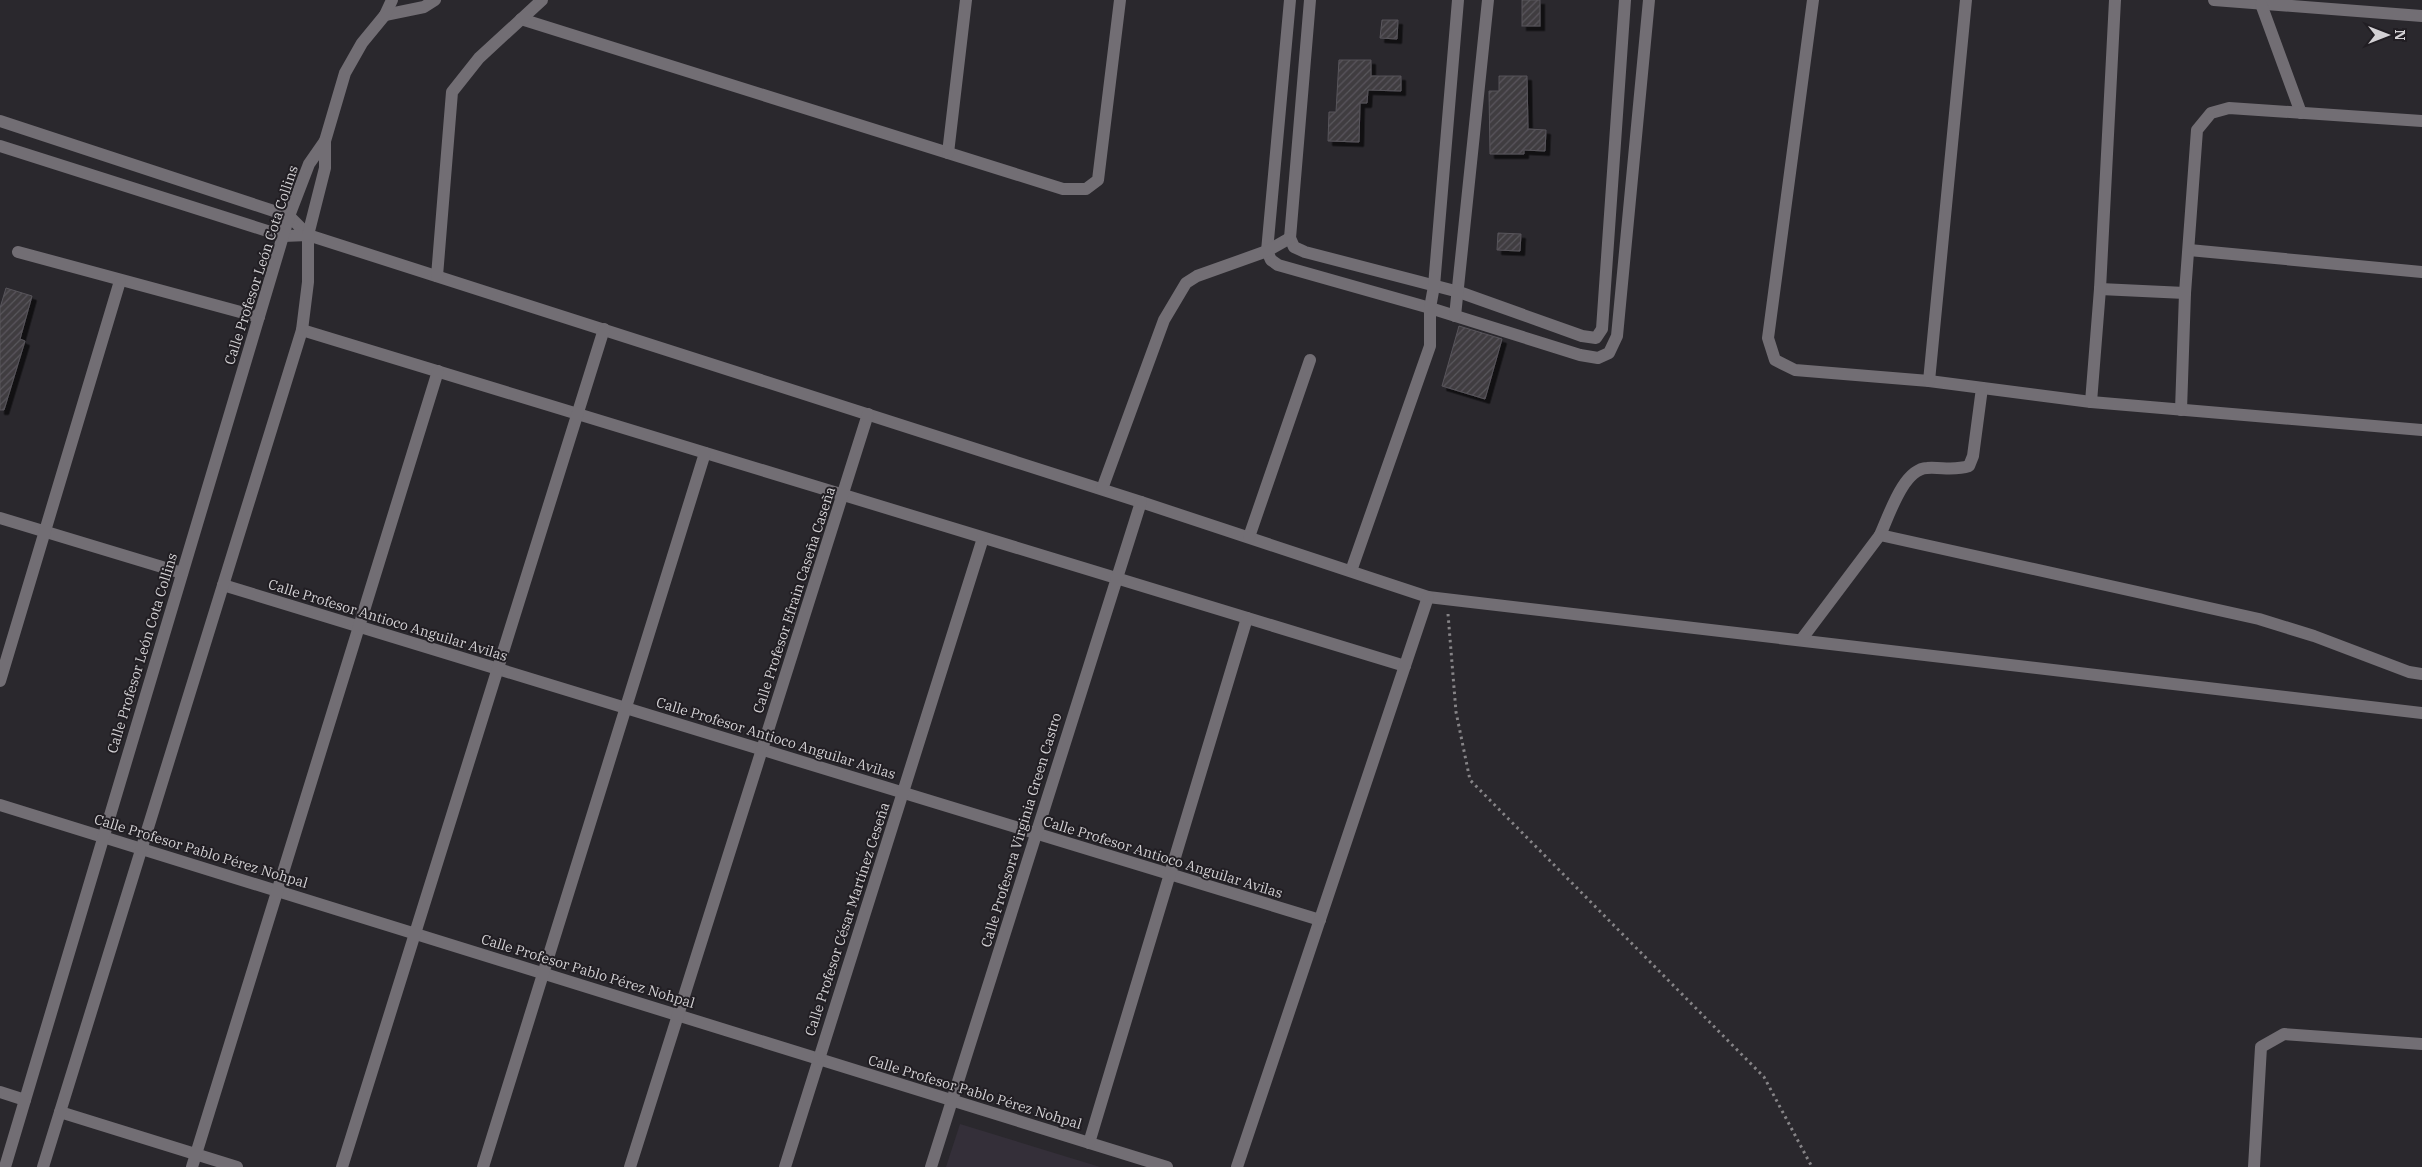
<svg xmlns="http://www.w3.org/2000/svg" width="2422" height="1167" font-family="'IBM Plex Serif',serif">
<style>
.built{fill:#342f39}
.building{fill:url(#building-hatch);stroke:#58555b;filter:url(#shadow)}
.lines{fill:none;stroke-linecap:round;stroke-linejoin:round}
.path{stroke:#868487;stroke-width:3;stroke-dasharray:2.5 4;stroke-linecap:butt}
.street{stroke:#726e74;stroke-width:12}
.labels{text-anchor:middle;stroke-width:4;stroke-linejoin:round;paint-order:stroke}
.street-label{font-size:14px;fill:#d3d1d4;stroke:#211e23}
</style>
<defs>
<pattern id="building-hatch" width="6" height="6" patternUnits="userSpaceOnUse" patternTransform="scale(1.25)"><rect width="6" height="6" fill="#3f3c41"/><path d="M-1 1l2-2M0 6l6-6M5 7l2-2" fill="none" stroke="#5a575c"/></pattern>
<filter id="shadow"><feDropShadow dx="4.5" dy="4.5" stdDeviation="0" flood-color="#0009"/></filter>
</defs>
<rect width="100%" height="100%" fill="#2a282d"/>
<path class="built" d="M960,1124l140,43h-154z"/>
<g class="building">
<rect x="1522" y="0" width="18" height="26"/>
<path d="M1382,20h16l-1,19 -17,-1z"/>
<path d="M1339,60h32v16h30v15l-33,-1 -1,13h-7l-1,39 -31,-1 1,-29h7z"/>
<path d="M1499,76h28l1,53 18,1 -1,21 -21,-1v4h-34l-1,-63h10z"/>
<path d="M1498,233l23,1 -1,17 -23,-1z"/>
<path d="M6,288l26,8 -12,43 5,2 -21,69h-4v-102z"/>
<path d="M1459,326l43,13 -17,60 -43,-13z"/>
</g>
<g class="lines">
<path class="path" d="M1448,614l8,98 14,68 294,297 48,90"/>
<g class="street">
<path d="M1290,0l-23,251 4,9 7,5 152,43 150,47 18,3 11,-5 8,-17 32,-336"/>
<path d="M1310,0l-20,238 4,9 11,5 154,40 123,44 14,2 6,-9 23,-329"/>
<path d="M1813,0l-45,338 7,22 20,10 134,11 162,21 331,28"/>
<path d="M2214,0l208,16"/>
<path d="M2261,4l40,109"/>
<path d="M385,15l39,-8 11,-7"/>
<path d="M521,19l542,170h23l12,-9 22,-180"/>
<path d="M0,121l289,95 19,19 -25,1 -283,-90"/>
<path d="M948,153l18,-153"/>
<path d="M308,235l833,267 287,95 994,116"/>
<path d="M2189,250l233,22"/>
<path d="M18,252l241,65"/>
<path d="M437,276l15,-184 27,-34 63,-58"/>
<path d="M2100,289l85,4"/>
<path d="M1455,316l33,-316"/>
<path d="M302,330l1103,336"/>
<path d="M1929,381l37,-381"/>
<path d="M2091,402l9,-113 15,-289"/>
<path d="M2181,410l4,-117 12,-163 14,-17 18,-5 193,13"/>
<path d="M1102,489l62,-169 22,-37 11,-7 70,-25 23,-13"/>
<path d="M0,518l182,55"/>
<path d="M1880,535c9,-19 23,-66 47,-67 15,-1 27,3 42,-2l4,-10 9,-68"/>
<path d="M1249,537l61,-177"/>
<path d="M1351,571l79,-225v-38l4,-22 24,-286"/>
<path d="M223,585l1097,335"/>
<path d="M1801,640l79,-105 379,84 55,17 95,36 13,2"/>
<path d="M0,681l120,-400"/>
<path d="M0,805l1167,362"/>
<path d="M0,1092l25,8"/>
<path d="M60,1112l177,55"/>
<path d="M1089,1143l158,-525"/>
<path d="M5,1167l284,-951 20,-52 16,-23"/>
<path d="M43,1167l259,-837 6,-48v-47l17,-67v-27l20,-68 17,-30 23,-28 7,-15"/>
<path d="M192,1167l246,-796"/>
<path d="M342,1167l262,-838"/>
<path d="M483,1167l222,-714"/>
<path d="M630,1167l238,-753"/>
<path d="M785,1167l198,-629"/>
<path d="M931,1167l210,-665"/>
<path d="M1237,1167l191,-570"/>
<path d="M2254,1167l7,-120 23,-13 138,10"/>
</g>
</g>
<g class="labels">
<g class="street-label">
<text transform="translate(261 265) rotate(-72)" y="5">Calle Profesor León Cota Collins</text>
<text transform="translate(794 600) rotate(-72)" y="5">Calle Profesor Efrain Caseña Caseña</text>
<text transform="translate(388 620) rotate(17)" y="5">Calle Profesor Antioco Anguilar Avilas</text>
<text transform="translate(142 653) rotate(-73)" y="5">Calle Profesor León Cota Collins</text>
<text transform="translate(776 738) rotate(17)" y="5">Calle Profesor Antioco Anguilar Avilas</text>
<text transform="translate(1021 830) rotate(-73)" y="5">Calle Profesora Virginia Green Castro</text>
<text transform="translate(201 851) rotate(17)" y="5">Calle Profesor Pablo Pérez Nohpal</text>
<text transform="translate(1163 857) rotate(17)" y="5">Calle Profesor Antioco Anguilar Avilas</text>
<text transform="translate(847 919) rotate(-72)" y="5">Calle Profesor César Martínez Ceseña</text>
<text transform="translate(588 971) rotate(17)" y="5">Calle Profesor Pablo Pérez Nohpal</text>
<text transform="translate(975 1092) rotate(17)" y="5">Calle Profesor Pablo Pérez Nohpal</text>
</g>
</g>
<g transform="translate(2387 35) rotate(90)" stroke="#211e23" stroke-width="4" paint-order="stroke">
<path d="M0-4L9 19L0 12L-9 19Z" fill="#d3d1d4"/>
<text y="-8" font-size="14" font-weight="bold" text-anchor="middle" fill="#d3d1d4">N</text>
</g>
</svg>
